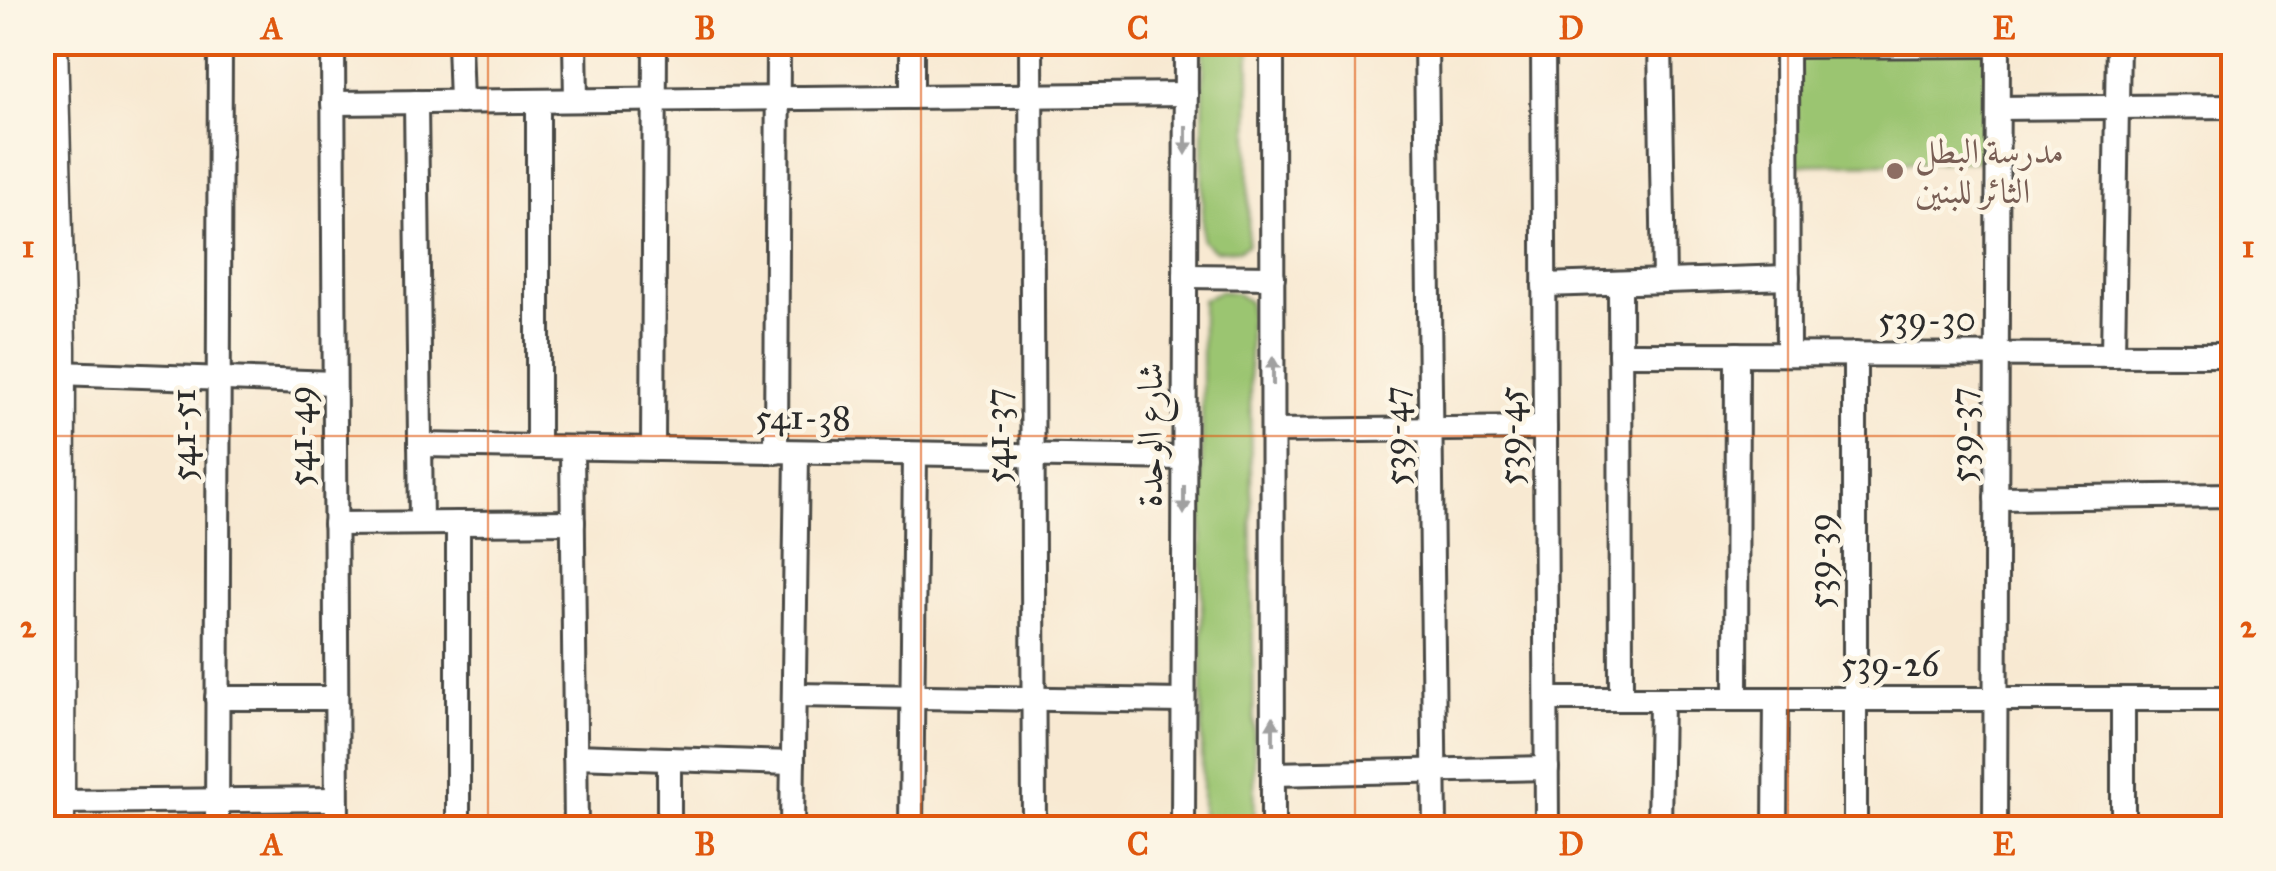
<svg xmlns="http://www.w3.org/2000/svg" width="2276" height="871" font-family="'IM FELL Great Primer',Amiri,serif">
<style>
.green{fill:#9bc571;stroke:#63784e;stroke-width:2.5}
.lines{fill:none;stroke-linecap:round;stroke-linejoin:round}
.minor-casing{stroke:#4a4844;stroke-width:28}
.major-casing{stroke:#4a4844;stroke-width:35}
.minor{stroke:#fff;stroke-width:22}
.major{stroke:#fff;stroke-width:30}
.oneway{fill:#a0a0a0}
.grid{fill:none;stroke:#df570e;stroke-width:2.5;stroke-opacity:0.55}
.education-dot{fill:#8d6e63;stroke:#fcf5e5;stroke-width:4}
.labels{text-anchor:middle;stroke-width:9;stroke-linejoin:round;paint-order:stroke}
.education-label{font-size:35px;fill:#785e54;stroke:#fcf5e5;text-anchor:start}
.street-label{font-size:35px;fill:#2b2b2b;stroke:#fcf5e5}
.neatline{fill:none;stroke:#df570e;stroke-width:4}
.grid-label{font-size:32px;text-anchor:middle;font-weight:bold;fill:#df570e}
</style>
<rect width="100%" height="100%" fill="#fcf5e5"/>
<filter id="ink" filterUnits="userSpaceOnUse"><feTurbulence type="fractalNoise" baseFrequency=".01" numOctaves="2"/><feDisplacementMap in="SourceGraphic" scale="20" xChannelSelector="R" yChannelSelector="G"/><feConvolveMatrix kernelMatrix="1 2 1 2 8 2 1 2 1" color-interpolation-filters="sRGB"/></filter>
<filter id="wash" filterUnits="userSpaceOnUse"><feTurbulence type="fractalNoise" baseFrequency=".0048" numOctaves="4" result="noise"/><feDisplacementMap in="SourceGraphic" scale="40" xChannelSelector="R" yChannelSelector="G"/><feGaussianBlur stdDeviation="2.25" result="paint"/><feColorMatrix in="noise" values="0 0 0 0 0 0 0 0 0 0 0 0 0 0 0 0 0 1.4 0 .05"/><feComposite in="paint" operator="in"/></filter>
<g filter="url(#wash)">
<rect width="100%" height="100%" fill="#f8e9d2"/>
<g class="green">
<path d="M1204,43h46l-2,201 -8,6h-26l-12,-10z"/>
<path d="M1998,45v116l-214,4 3,-119z"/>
<path d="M1220,291l16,2 13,9 6,526h-53v-528z"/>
</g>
</g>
<g filter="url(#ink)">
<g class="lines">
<g class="minor-casing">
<g id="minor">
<path d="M333,42l4,786"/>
<path d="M459,42l2,60"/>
<path d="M575,42l1,58"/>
<path d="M1031,42l3,786"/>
<path d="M1272,42l1,786"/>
<path d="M1426,42l9,786"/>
<path d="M1543,42l4,786"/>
<path d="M1660,42l4,239"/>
<path d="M1787,42l1,312"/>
<path d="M1787,46l211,-1"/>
<path d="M912,97v-55"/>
<path d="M416,102l5,421"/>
<path d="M333,103l853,-9"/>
<path d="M1998,108l236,-2"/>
<path d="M1185,276l88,1"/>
<path d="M1620,283l1,416"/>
<path d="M1544,285l244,-8"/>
<path d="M1620,354l614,1"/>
<path d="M1855,354v474"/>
<path d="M2113,355l5,-313"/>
<path d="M59,373l275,10"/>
<path d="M1273,431l272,-3"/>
<path d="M420,445l765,13"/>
<path d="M538,447v-346"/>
<path d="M572,448l4,380"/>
<path d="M653,449l2,-407"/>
<path d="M776,452l2,-410"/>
<path d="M1996,498l238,-3"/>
<path d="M335,524l238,-2"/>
<path d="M794,695l389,6"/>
<path d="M217,698h119"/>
<path d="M1547,699h687"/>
<path d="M1736,699l1,-345"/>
<path d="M575,756l218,7"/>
<path d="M1273,774l274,-6"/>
<path d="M59,802l277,-3"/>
<path d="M217,828l3,-786"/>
<path d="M458,828v-305"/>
<path d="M669,828v-69"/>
<path d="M792,828l5,-376"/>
<path d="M911,828l4,-374"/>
<path d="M1183,828l3,-786"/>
<path d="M1659,828l2,-129"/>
<path d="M1775,828l1,-129"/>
<path d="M1995,828l3,-786"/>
<path d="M2123,828v-129"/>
</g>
</g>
<g class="major-casing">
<path id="major" d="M52,42l8,306 -1,480"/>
</g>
<use href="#minor" class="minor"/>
<use href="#major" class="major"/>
</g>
<defs><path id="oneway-solid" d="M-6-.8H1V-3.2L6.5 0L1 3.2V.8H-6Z" transform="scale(2.5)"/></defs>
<g class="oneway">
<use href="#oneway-solid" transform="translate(1186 140) rotate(90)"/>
<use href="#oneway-solid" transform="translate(1273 371) rotate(-90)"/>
<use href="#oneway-solid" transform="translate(1184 500) rotate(90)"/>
<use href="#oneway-solid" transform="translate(1273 731) rotate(-90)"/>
</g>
</g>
<path class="grid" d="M488,42v786M921,42v786M1355,42v786M1788,42v786M42,436h2192"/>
<circle class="education-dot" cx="1895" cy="171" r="10"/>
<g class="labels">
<g class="education-label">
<text x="1915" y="163">مدرسة البطل<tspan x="1915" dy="40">الثائر للبنين</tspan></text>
</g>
<g class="street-label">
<text x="1927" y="331">539-30</text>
<text transform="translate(803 417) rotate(1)" y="12">541-38</text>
<text transform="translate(183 435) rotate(-90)" y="12">541-51</text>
<text transform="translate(1150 435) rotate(-90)" y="12">شارع الوحدة</text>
<text transform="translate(1962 435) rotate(-90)" y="12">539-37</text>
<text transform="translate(300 436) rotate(-90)" y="12">541-49</text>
<text transform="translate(997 436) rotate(-90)" y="12">541-37</text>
<text transform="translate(1395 436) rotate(-91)" y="12">539-47</text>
<text transform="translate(1510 436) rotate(-90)" y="12">539-45</text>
<text transform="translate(1820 561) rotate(-90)" y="12">539-39</text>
<text x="1890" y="676">539-26</text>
</g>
</g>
<rect width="2276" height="871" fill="none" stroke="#fcf5e5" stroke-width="110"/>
<rect x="55" y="55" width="2166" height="761" class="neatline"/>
<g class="grid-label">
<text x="272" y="39">A</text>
<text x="705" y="39">B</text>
<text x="1138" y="39">C</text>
<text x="1571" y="39">D</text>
<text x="2004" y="39">E</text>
<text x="28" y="257">1</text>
<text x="2248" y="257">1</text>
<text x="28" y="637">2</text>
<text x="2248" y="637">2</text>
<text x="272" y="855">A</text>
<text x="705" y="855">B</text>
<text x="1138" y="855">C</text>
<text x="1571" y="855">D</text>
<text x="2004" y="855">E</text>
</g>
</svg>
